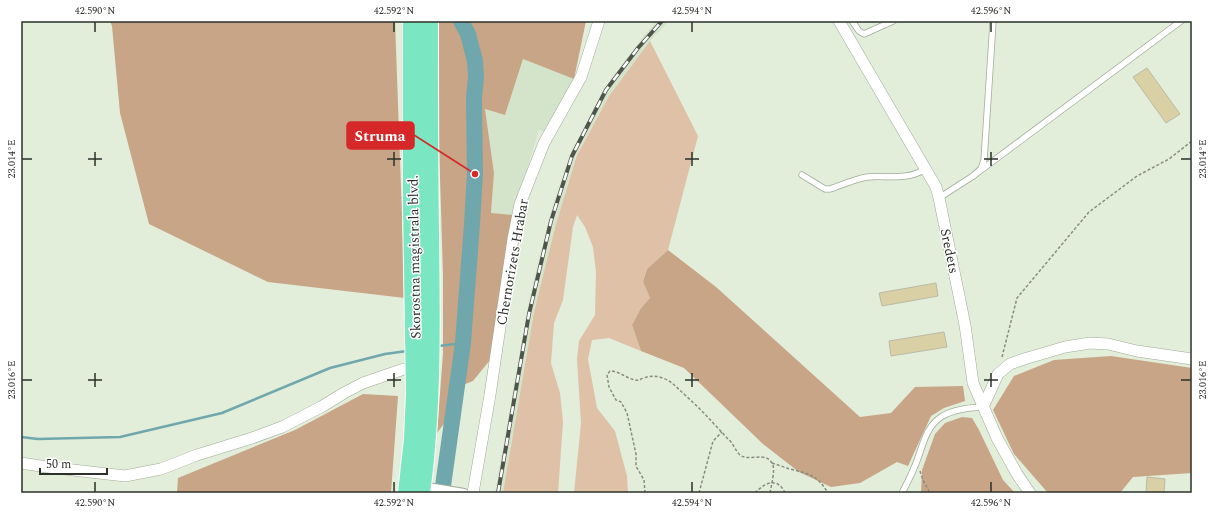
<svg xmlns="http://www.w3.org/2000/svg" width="1213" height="514" font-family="Spectral,serif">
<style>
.built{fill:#d4e4ca}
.green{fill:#dec1a7}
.forest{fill:#c7a586}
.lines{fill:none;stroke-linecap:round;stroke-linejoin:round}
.stream{stroke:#70a7ac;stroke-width:2.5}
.river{stroke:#70a7ac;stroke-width:16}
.building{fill:#d9d0a5;stroke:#bdb9a4}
.service-casing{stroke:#a0ab99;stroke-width:7}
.pedestrian-casing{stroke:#a0ab99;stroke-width:10}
.minor-casing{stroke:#a0ab99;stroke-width:12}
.trunk-casing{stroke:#fff;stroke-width:20}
.path{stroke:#858d80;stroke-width:1.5;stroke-dasharray:3 2;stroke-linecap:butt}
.service{stroke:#fff;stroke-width:5.5}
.pedestrian{stroke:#fff;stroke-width:8}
.minor{stroke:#fff;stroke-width:11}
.trunk{stroke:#7be7c2;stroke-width:18}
.rail-casing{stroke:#4f554c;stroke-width:4}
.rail{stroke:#fff;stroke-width:2.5;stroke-dasharray:8;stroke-linecap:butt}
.ticks{fill:none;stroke:#2b3029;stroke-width:1.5}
.labels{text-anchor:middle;stroke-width:3;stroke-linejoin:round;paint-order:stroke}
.street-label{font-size:14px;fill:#2b3029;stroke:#fff}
.leader{fill:none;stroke:#d62828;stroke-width:1.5}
.callout-dot{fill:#d62828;stroke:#fff;stroke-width:1.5}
.callout{fill:#d62828;stroke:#d62828;stroke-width:1.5}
.callout-label{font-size:15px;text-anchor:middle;font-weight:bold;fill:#fff}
.neatline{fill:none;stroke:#2b3029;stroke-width:1.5}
.ticks-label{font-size:10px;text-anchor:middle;fill:#2b3029}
</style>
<rect width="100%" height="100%" fill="#e2edda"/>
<g class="built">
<path d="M657,21h12l-19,20 -41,55 -32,58 -21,70 -22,88 -31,181h-8l35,-196 22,-89 19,-56 34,-64 41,-55z"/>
<path d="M523,59l51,20 -28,53 -7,-2 -26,85 -22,-1 3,-41 -9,-64 20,6z"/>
</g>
<path class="green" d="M650,41l48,95 -30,114 -21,19 -4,13 7,16 -9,10 -9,17 9,26 -32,-13 -17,2 -4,19 9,49 18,23 12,45 1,17h-54l7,-70 -4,-64 2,-18 16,-26 1,-43 -3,-25 -8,-20 -8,-12 -4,12 -10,73 -9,23 -3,40 9,30 3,29 -5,71h-55l31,-181 22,-88 21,-69 32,-59z"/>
<g class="forest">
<path d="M110,21h285l10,277 -137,-16 -119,-58 -29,-111 -8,-87z"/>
<path d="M436,21h150l-12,58 -51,-20 -18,56 -20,-6 9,64 -3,40 22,2 -23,145 -17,21 -23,9 -4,31 -9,12 6,-79v-79l-7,-228z"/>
<path d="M668,250l48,37 144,130 31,-4 24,-26 48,-1 2,15 -21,7 -13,8 -23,50 -11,-4 -37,21 -29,4 -32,-15 -36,-28 -79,-76 -43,-17 -9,-26 9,-17 9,-10 -7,-16 4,-13z"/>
<path d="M1111,356l81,12v105l-59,4 -13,16h-72l-34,-39 -21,-44 21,-34 40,-16z"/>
<path d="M363,394l35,2 -7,97h-214l1,-15 117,-48z"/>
<path d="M962,417l10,1 7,12 24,50 12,13h-94l1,-23 13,-36 10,-11z"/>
</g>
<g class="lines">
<g class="stream">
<path d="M439,346l24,-3"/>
<path d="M21,437l17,2 82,-2 102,-24 108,-45 55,-14 22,-3"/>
</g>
<path class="river" d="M442,493l21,-150 9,-119 3,-50 -1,-76 2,-21 -1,-16 -7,-27 -7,-13"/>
</g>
<g class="building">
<path d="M1147,68l33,46 -14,9 -33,-46z"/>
<path d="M936,283l2,13 -56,10 -3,-13z"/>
<path d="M944,332l3,15 -56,9 -2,-15z"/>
<path d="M1147,477l18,2 -1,14h-18z"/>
</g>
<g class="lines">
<g class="service-casing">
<g id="service">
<path d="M852,21l7,10 5,3 29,-13"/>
<path d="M802,175l23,14h5c12,-4 25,-10 37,-12 20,-2 40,4 58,-8"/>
<path d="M973,176l208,-155"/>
<path d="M939,198l34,-22 8,-7 3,-9 8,-122 1,-17"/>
<path d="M902,493c4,-8 9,-17 12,-25 8,-17 10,-40 27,-51 12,-8 28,-9 42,-10"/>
</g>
</g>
<g class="pedestrian-casing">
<path id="pedestrian" d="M422,486l42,7"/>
</g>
<g class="minor-casing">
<g id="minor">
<path d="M839,21l97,166 3,11 26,127 8,58 24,55 20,36 13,19"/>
<path d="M983,407l15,-33 12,-10 14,-5 41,-12 25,-4 18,1 29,7 55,8"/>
<path d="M21,463l26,4 78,9 36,-7 36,-14 55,-17 30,-11 39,-20 23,-14 19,-10 41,-14"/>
<path d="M473,493l17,-98 23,-156 7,-35 24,-61 37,-66 18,-56"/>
</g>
</g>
<g class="trunk-casing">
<g id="trunk">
<path d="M407,493l6,-54 2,-46 -3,-185v-187"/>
<path d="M421,493c12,-88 10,-175 9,-263 -1,-70 -1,-139 -1,-209"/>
</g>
</g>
<g class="path">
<path d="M1002,357l15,-59 72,-86 48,-36 32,-17 23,-18"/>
<path d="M772,463c6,2 12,4 18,6 20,5 27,6 38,24"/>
<path d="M920,471l3,9 7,13"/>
<path d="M645,493l-1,-13 -8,-14v-12l-9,-41 -6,-11 -5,-2 -7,-13 -2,-12 3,-4c9,0 16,7 25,9 4,1 5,-1 9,-2 9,-4 20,-1 28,5 14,13 29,26 42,41 6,6 11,12 17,18 3,4 5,9 9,13 9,7 25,-4 32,8 4,6 -1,23 -2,30"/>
<path d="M699,493l14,-52 9,-9"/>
<path d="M755,493c10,-11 23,-16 30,0"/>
</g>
<use href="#service" class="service"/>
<use href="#pedestrian" class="pedestrian"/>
<use href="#minor" class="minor"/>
<use href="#trunk" class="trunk"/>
<g class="rail-casing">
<path id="rail" d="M498,493l31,-179 22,-93 21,-65 34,-66 32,-42 24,-27"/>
</g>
<use href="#rail" class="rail"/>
</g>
<path class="ticks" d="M95,22v10M394,22v10M692,22v10M991,22v10M95,152v14M394,152v14M692,152v14M991,152v14M22,159h10M88,159h14M387,159h14M685,159h14M984,159h14M1181,159h10M95,373v14M394,373v14M692,373v14M991,373v14M22,380h10M88,380h14M387,380h14M685,380h14M984,380h14M1181,380h10M95,482v10M394,482v10M692,482v10M991,482v10"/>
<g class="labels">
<g class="street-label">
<text transform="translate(950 251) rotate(78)" y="5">Sredets</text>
<text transform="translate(414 257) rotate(-91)" y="5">Skorostna magistrala blvd.</text>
<text transform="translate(512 262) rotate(-80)" y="5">Chernorizets Hrabar</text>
</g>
</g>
<path class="leader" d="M475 174L414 135"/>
<circle class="callout-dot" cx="475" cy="174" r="4"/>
<rect class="callout" x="347" y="122" width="67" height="27" rx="4"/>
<g class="callout-label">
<text x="380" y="141">Struma</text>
</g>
<rect width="1213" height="514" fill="none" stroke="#ffffff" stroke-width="44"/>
<path d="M40 468v6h67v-6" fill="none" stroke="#2b3029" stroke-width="2"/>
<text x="46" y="468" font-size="12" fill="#2b3029" stroke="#ffffff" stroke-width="3" paint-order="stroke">50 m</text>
<rect x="22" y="22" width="1169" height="470" class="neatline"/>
<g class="ticks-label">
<text x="95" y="14">42.590°N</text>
<text x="394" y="14">42.592°N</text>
<text x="692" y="14">42.594°N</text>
<text x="991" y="14">42.596°N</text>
<text transform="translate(1202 159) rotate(-90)" y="4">23.014°E</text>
<text transform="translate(11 159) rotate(-90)" y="4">23.014°E</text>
<text transform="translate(1202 380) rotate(-90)" y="4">23.016°E</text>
<text transform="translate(11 380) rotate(-90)" y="4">23.016°E</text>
<text x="95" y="506">42.590°N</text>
<text x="394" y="506">42.592°N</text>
<text x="692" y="506">42.594°N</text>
<text x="991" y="506">42.596°N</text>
</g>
</svg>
